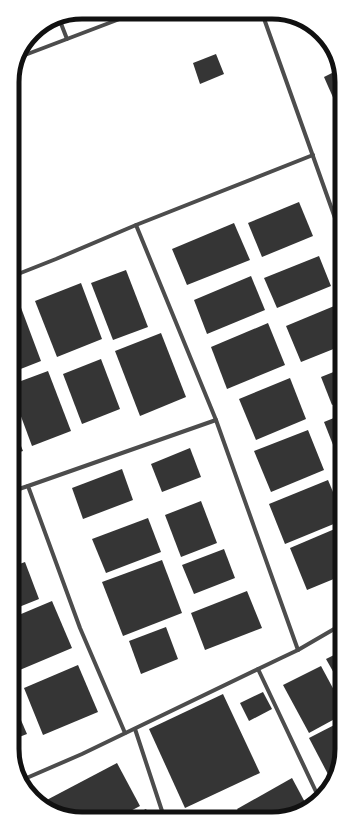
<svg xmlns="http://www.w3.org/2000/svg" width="354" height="831" font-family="'Work Sans',sans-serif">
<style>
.building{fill:#353535}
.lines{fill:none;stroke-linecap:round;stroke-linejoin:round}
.minor{stroke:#4c4c4c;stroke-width:4}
.rim{fill:none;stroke:#111;stroke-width:5}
</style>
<rect width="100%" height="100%" fill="#fff"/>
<g class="building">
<path d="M34,32l4,8 -15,6 4,-6z"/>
<path d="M216,54l8,20 -24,10 -7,-21z"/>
<path d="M340,69v31l-5,2 -11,-25z"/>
<path d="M299,202l14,34 -51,21 -14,-34z"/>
<path d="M234,223l16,37 -63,25 -15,-36z"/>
<path d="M319,256l12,30 -54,22 -13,-30z"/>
<path d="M126,270l22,57 -35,13 -22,-57z"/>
<path d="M251,276l14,34 -58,24 -13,-34z"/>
<path d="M81,283l21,56 -45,18 -22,-56z"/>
<path d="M339,304l1,3 1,39 -40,16 -15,-36z"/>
<path d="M20,305l21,56 -28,11v-64z"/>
<path d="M268,323l17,42 -58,24 -16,-42z"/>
<path d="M161,333l25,64 -46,19 -25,-65z"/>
<path d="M101,359l19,50 -38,15 -19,-50z"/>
<path d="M341,369v32l-9,4 -11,-28z"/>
<path d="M48,371l23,60 -39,15 -19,-51v-11z"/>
<path d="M290,378l16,41 -50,21 -17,-41z"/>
<path d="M341,415v44l-2,1 -15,-38z"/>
<path d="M13,426l10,25 -10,3z"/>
<path d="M308,430l16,40 -53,22 -17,-41z"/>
<path d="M190,448l11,29 -39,15 -11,-28z"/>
<path d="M122,469l11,31 -50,19 -11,-31z"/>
<path d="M328,480l13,31v10l-56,23 -16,-40z"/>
<path d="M201,501l16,42 -36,14 -16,-42z"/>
<path d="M148,518l13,34 -55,21 -14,-34z"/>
<path d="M337,528l4,9v39l-34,14 -17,-42z"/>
<path d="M14,536l7,18 -7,3z"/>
<path d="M224,549l11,29 -41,16 -12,-29z"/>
<path d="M162,560l20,53 -59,23 -21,-54z"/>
<path d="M25,562l14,37 -25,10v-43z"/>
<path d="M247,591l15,37 -57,22 -14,-37z"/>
<path d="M52,601l20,47 -57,24 -1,-4v-51z"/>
<path d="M166,627l12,32 -37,15 -12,-33z"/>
<path d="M342,651v20l-7,4 -9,-16z"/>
<path d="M78,665l20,47 -55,23 -19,-47z"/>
<path d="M321,666l21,39v10l-33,18 -26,-48z"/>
<path d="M263,692l9,17 -23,12 -9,-18z"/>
<path d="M223,694l37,79 -75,35 -36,-79z"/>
<path d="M14,704l13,30 -13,5z"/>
<path d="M342,721v33l-11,26 -22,-42z"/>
<path d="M117,763l23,43 -21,11 -50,1 -28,-15z"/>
<path d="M292,778l15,28 -17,11h-48l-5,-8z"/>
<path d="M146,809l5,8h-22z"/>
</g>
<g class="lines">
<g class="minor">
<path d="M262,13l78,219"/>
<path d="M60,21l7,18"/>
<path d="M17,58l121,-46"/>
<path d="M136,225l80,195 82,230"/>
<path d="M13,276l43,-17 80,-34 177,-70"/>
<path d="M13,491l15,-5"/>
<path d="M258,669l61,129"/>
<path d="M135,729l29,88"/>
<path d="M125,733l-45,-105 -52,-142 188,-66"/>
<path d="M22,780l60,-26 197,-95 19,-9 43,-25"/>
</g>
</g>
<path d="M0 0H354V831H0ZM82 19H272A63 63 0 0 1 335 82V749A63 63 0 0 1 272 812H82A63 63 0 0 1 19 749V82A63 63 0 0 1 82 19Z" fill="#fff" fill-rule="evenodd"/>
<path class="rim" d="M82 19H272A63 63 0 0 1 335 82V749A63 63 0 0 1 272 812H82A63 63 0 0 1 19 749V82A63 63 0 0 1 82 19Z"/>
</svg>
